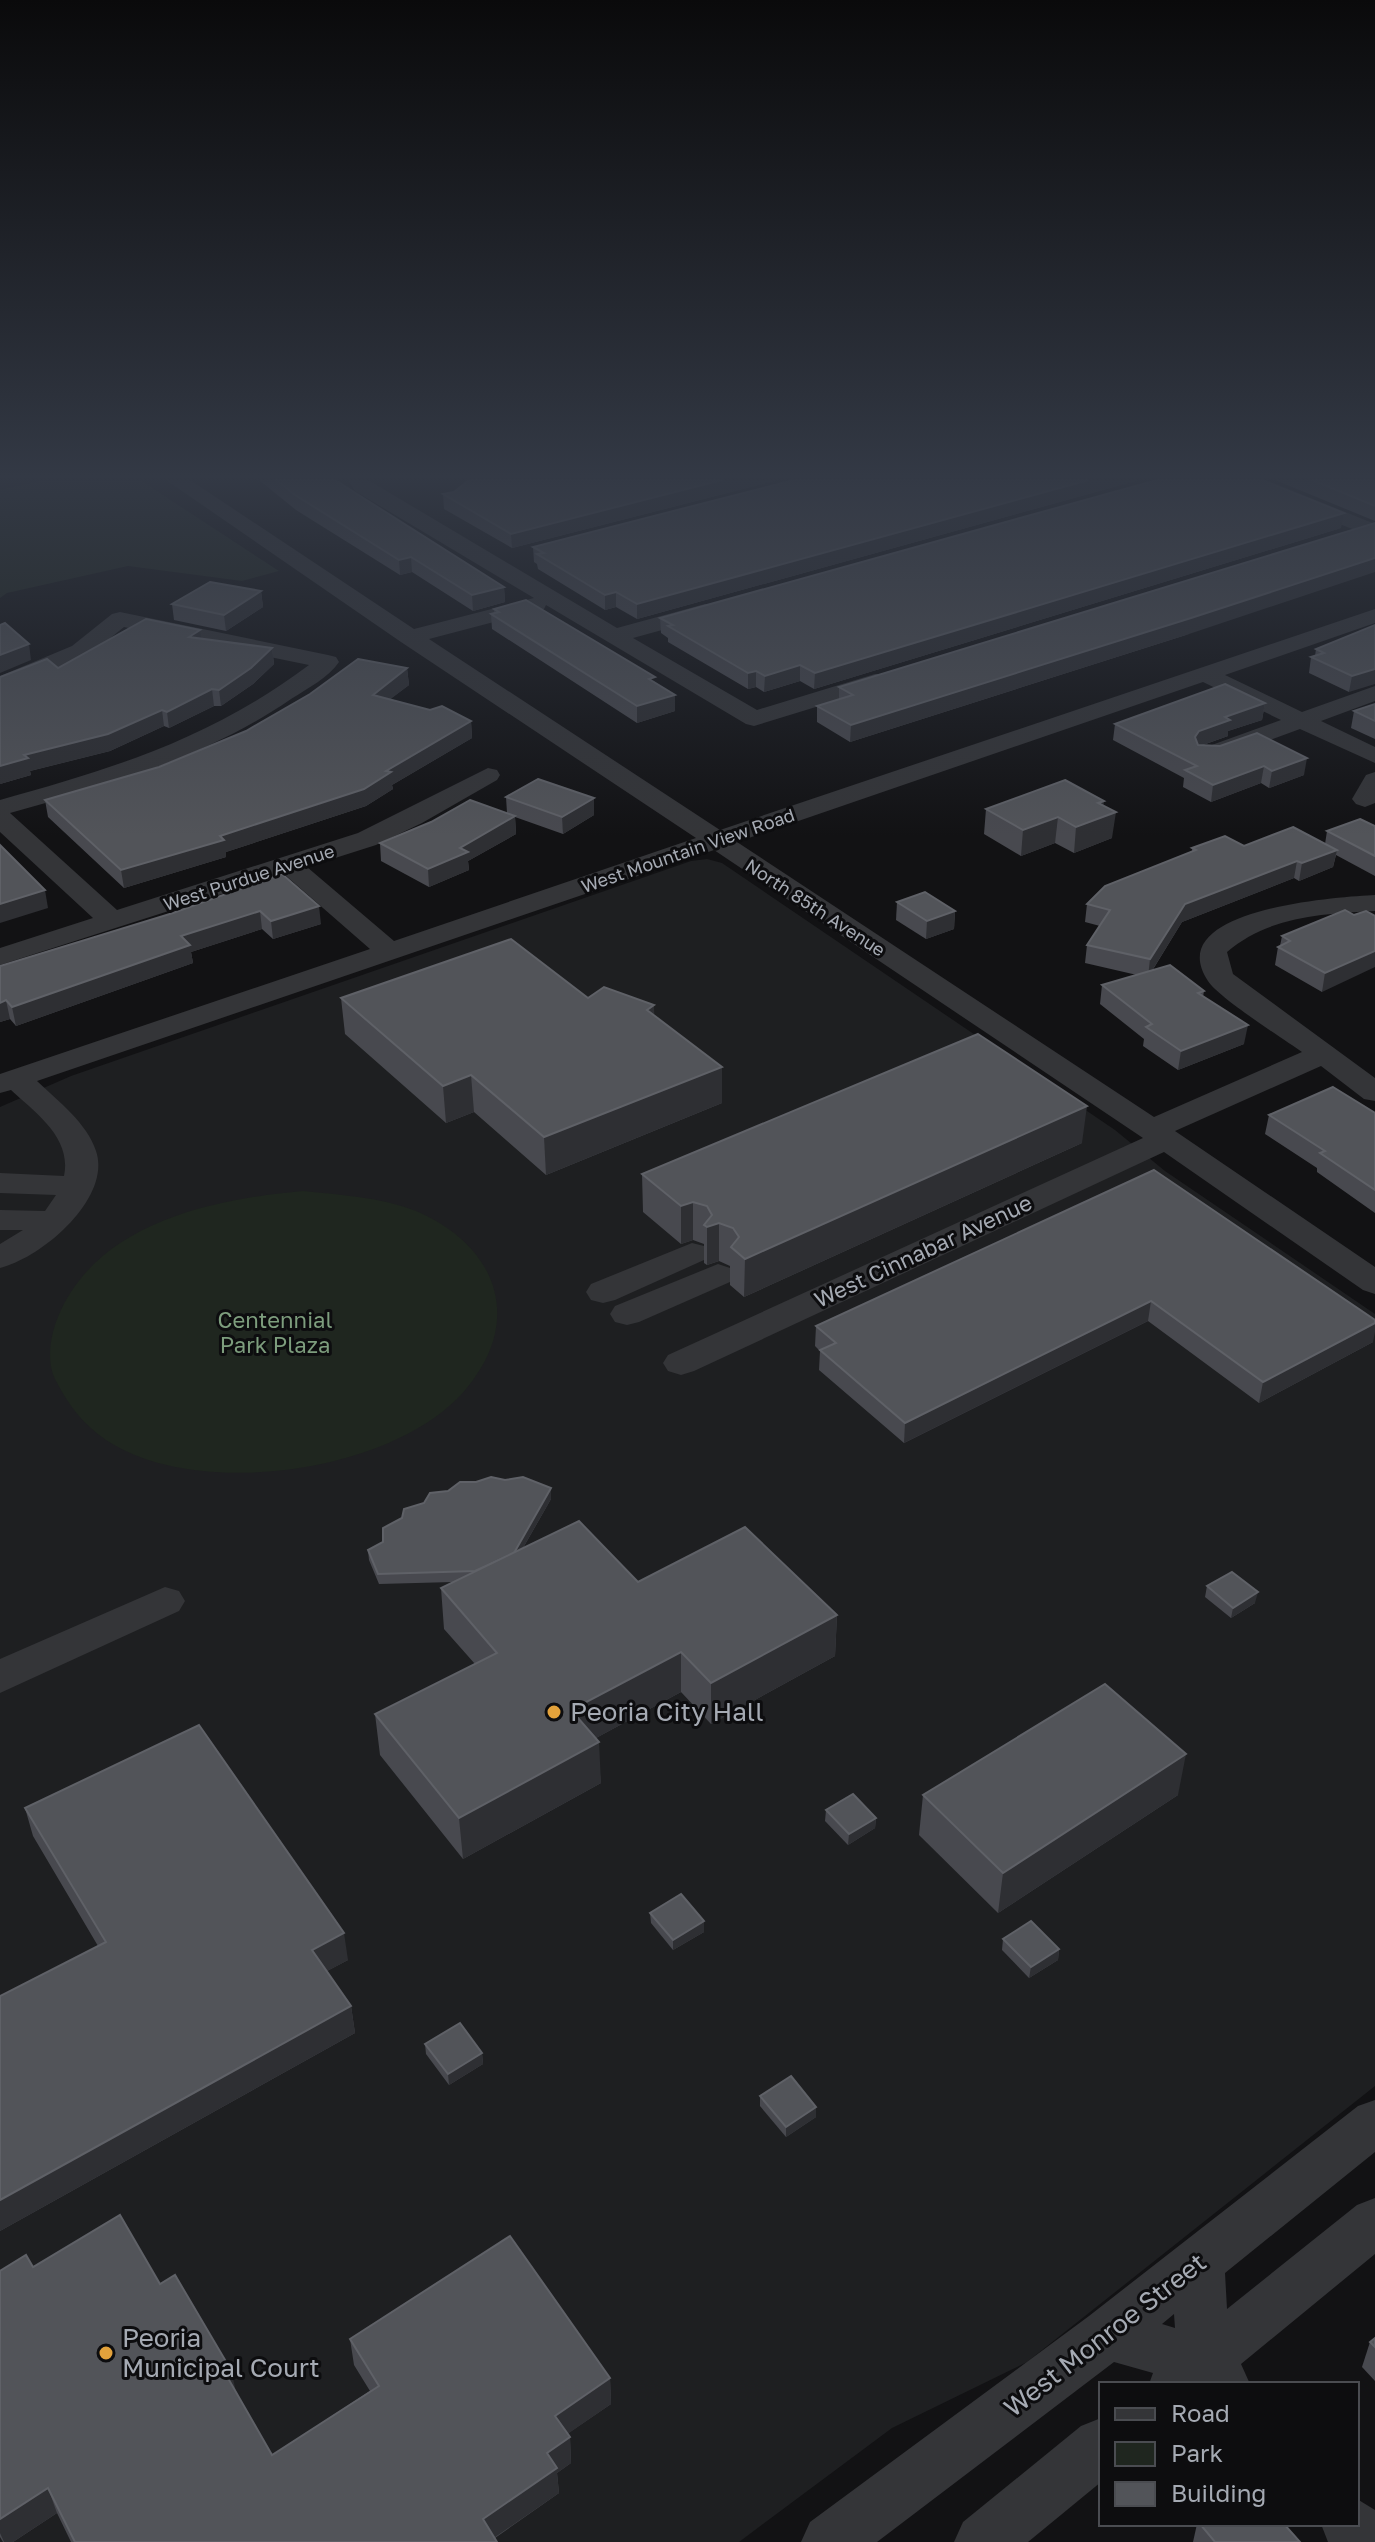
<svg xmlns="http://www.w3.org/2000/svg" width="1375" height="2542" font-family="'Golos Text',sans-serif">
<style>
.built{fill:#1e1f21}
.green{fill:#1f261f}
.lines{fill:none;stroke-linecap:round;stroke-linejoin:round}
.minor{fill:#343538;fill-rule:evenodd}
.wall{fill:#48494f}
.shaded-wall{fill:#2e2f33}
.building{fill:#525459;stroke:#5f6167;stroke-width:2}
.poi-dot{fill:#e3a23b;stroke:#0d0d0f;stroke-width:3}
.labels{text-anchor:middle;stroke-width:6;stroke-linejoin:round;paint-order:stroke}
.far-street-label{font-size:18px;fill:#a5aab3;stroke:#0d0d0f}
.street-label{font-size:22px;fill:#a5aab3;stroke:#0d0d0f}
.park-label{font-size:22px;fill:#7d9d7d;stroke:#0d0d0f}
.near-poi-label{font-size:26px;fill:#a5aab3;stroke:#0d0d0f;text-anchor:start}
.near-street-label{font-size:26px;fill:#a5aab3;stroke:#0d0d0f}
</style>
<rect width="100%" height="100%" fill="#121214"/>
<path class="built" d="M707,859l15,4 393,267 50,41 210,143v772l-348,276 -135,66 -153,114h-739v-1435l71,-31 620,-215z"/>
<g class="green">
<path d="M45,480h95l139,91 -37,10 -114,-15 -121,27 -7,5v-108z"/>
<path d="M303,1191c38,4 77,6 113,20 80,34 109,108 50,178 -70,84 -269,112 -360,51 -23,-16 -37,-34 -50,-59 -10,-18 -6,-45 2,-64 38,-94 155,-118 245,-126z"/>
</g>
<g class="lines">
<g class="minor">
<path d="M166,480h24l224,149 120,-31 -179,-107 -7,-11h20l249,148 88,-24 8,2 3,5 -3,5 -80,22 124,72 118,-36h16l4,5 -4,5 -137,42 -8,-2 -200,-119 -2,4 -115,30 291,191 655,-221v14l-150,52 77,37 73,-26v15l-54,20 54,26v16l-75,-34 -73,27h-18l-3,-5 3,-5 72,-26 -78,-38 -466,160 417,275 148,-65c-20,-14 -83,-54 -94,-71 -48,-72 128,-84 167,-86v16c-53,3 -106,5 -148,41l6,22 142,104v23l-11,-2 -43,-33 -146,65 200,136v27l-12,-4 -199,-138 -470,219 -13,4 -13,-4 -5,-8 5,-8 475,-217 -429,-288 -677,231c21,20 50,42 59,70 16,47 -54,107 -96,117v-24l23,-14h-23v-20l45,1 11,-16 -56,-2v-20l64,3c8,-38 -28,-63 -53,-86l-11,3v-19l370,-125 -86,-75 -284,91v-17l93,-30 -93,-86v-32c117,-33 210,-61 309,-135l-185,-38 -36,29 -80,33 -8,2v-15l72,-30 40,-32 8,-2 208,43 8,2 3,5c-10,15 -32,27 -48,37 -86,59 -182,86 -281,114l107,97 241,-77 130,-65 9,2 3,5 -3,5 -75,43 -46,22 -69,22 87,74 302,-103 -295,-196z"/>
<path d="M1238,480h28l109,44v10l-13,-1 -121,-49z"/>
<path d="M1375,772v31l-10,4 -9,-3 -4,-5 14,-24z"/>
<path d="M692,1243l12,3 5,7 -5,7 -89,40 -12,3 -12,-3 -5,-8 5,-8z"/>
<path d="M718,1264l12,4 5,7 -5,7 -91,40 -12,3 -12,-3 -5,-8 5,-8z"/>
<path d="M165,1587l14,4 6,10 -6,10 -179,82v-34z"/>
<path d="M1375,2100v52l-150,121 2,36 130,-104 18,-7v56l-134,110 9,20h-101l4,-11 -39,-11 -237,180h-76l9,-20 279,-206 269,-210zM1174,2314l1,14 -13,-4z"/>
<path d="M1101,2418v64l-73,60h-74l9,-20 118,-96z"/>
<path d="M1357,2499l18,11v32h-47l-7,-18h36z"/>
</g>
</g>
<g class="wall">
<path d="M259,480h76l169,107 1,15 -32,9 -61,-39 -12,3 -104,-65z"/>
<path d="M469,480h309l-266,68 -68,-39 -1,-15 11,-2z"/>
<path d="M794,480h345l-502,139 -21,-12 -11,3 -67,-41 -1,-5 -3,-2 -1,-15z"/>
<path d="M1275,480h100v41z"/>
<path d="M1341,528l-527,161 -14,-8 -36,11 -8,-5 -8,2 -80,-47v-4l-7,-5 -1,-15z"/>
<path d="M261,591l2,16 -37,24 -52,-11 -2,-16z"/>
<path d="M494,609l161,73 20,29 -38,12 -145,-94 -1,-15 3,-1z"/>
<path d="M1375,625l-26,67 -40,-19 2,-16 4,-1 1,-7z"/>
<path d="M1189,634l-339,108 -33,-20v-16l22,-7v-12z"/>
<path d="M201,639l71,9 2,16 -21,20 -32,22h-7l-45,22 -5,-2 -54,25 -80,20 1,4 -31,9 58,-116z"/>
<path d="M407,668l2,17 -19,14 81,22 1,17 -80,47 1,4 -27,17 -140,46v5l-102,31 -76,-71 -3,-17 114,-33z"/>
<path d="M1265,703l-3,17 -34,11v5l-25,9 101,30 -35,13 -8,-5 -50,19 -28,-15 1,-9 -71,-38 2,-16z"/>
<path d="M1375,704v35l-24,-11 3,-17z"/>
<path d="M506,797l88,1v17l-31,19 -48,-17 1,17 -48,27 1,9 -40,17 -48,-26 -1,-18 127,-30z"/>
<path d="M1104,806l8,32 -38,15 -19,-10 -34,13 -37,-22 2,-25z"/>
<path d="M1375,826v50l-39,-21 -3,12 -34,14 -5,-3 -112,44 -30,49 52,20 -1,6 41,47 -66,26 -35,-24 1,-7 -44,-35 2,-19 35,-10 -52,-12 2,-18 13,-19 -15,-4 2,-18 105,-52v-4l133,-4 2,-13z"/>
<path d="M282,874l39,50 -48,15 -11,-10 -71,23 2,11 -177,63 -6,-7 -10,3v-56l173,-53z"/>
<path d="M897,902l58,9 -1,18 -28,10 -30,-19z"/>
<path d="M1354,915l-32,77 -47,-27 3,-18 2,-1 2,-10z"/>
<path d="M341,998h247l66,18 68,87 -176,72 -72,-63 -28,11 -101,-89z"/>
<path d="M1375,1113v100l-58,-41v-4l-52,-34 4,-19z"/>
<path d="M1082,1143l-338,154 -14,-12v-19l-11,-5 -12,4 -3,-2v-19l-11,-4 -12,4 -38,-32 -1,-38z"/>
<path d="M1154,1170l219,172 -114,61 -111,-82 -244,122 -85,-73 1,-19 -5,-5 1,-20z"/>
<path d="M551,1488v11l-28,49 115,34 199,33 -2,41 -124,68 -30,-32 -85,46 5,45 -138,76 -83,-104 -5,-41 100,-50 -31,-35 -3,-41 12,-6 -74,2 -10,-24 -1,-10 15,-8z"/>
<path d="M1207,1586l48,17 -24,15 -26,-21z"/>
<path d="M923,1795h255l-180,118 -79,-78z"/>
<path d="M25,1808l323,152 -21,11 24,35 4,27 -355,198v-235l98,-50 -65,-110z"/>
<path d="M826,1810l50,8 -1,10 -27,17 -23,-24z"/>
<path d="M650,1913l54,19 -31,18 -22,-27z"/>
<path d="M1003,1939l56,10 -1,11 -29,18 -27,-28z"/>
<path d="M425,2044l57,9 1,11 -34,21 -23,-31z"/>
<path d="M760,2096l56,21 -30,20 -26,-31z"/>
<path d="M33,2267l127,17 76,109 36,62 98,-64 -16,-26 -4,-26 260,39 1,26 -44,30 3,3 1,26 -14,10 2,20 -64,45 2,4h-426l-14,-29 -44,29h-10l-3,-5v-266z"/>
<path d="M1375,2338v43l-13,-14 8,-25z"/>
<path d="M1197,2524h87l16,18h-107z"/>
</g>
<g class="shaded-wall">
<path d="M722,480h56l-266,68 -1,-14z"/>
<path d="M1089,480h50l-502,139v-15z"/>
<path d="M1344,513l-3,15 -527,161 1,-16z"/>
<path d="M411,557l1,15 -12,3 -1,-15z"/>
<path d="M1375,558v14l-186,62 -339,108 1,-17z"/>
<path d="M504,587l1,15 -32,9 -1,-16z"/>
<path d="M261,591l2,16 -37,24 -2,-16z"/>
<path d="M616,592v15l-11,3v-15z"/>
<path d="M200,630l2,16 -13,-9z"/>
<path d="M29,644l2,16 -31,13v-18z"/>
<path d="M272,648l2,16 -21,20 -32,22 -2,-16z"/>
<path d="M800,665v16l-36,11 1,-16z"/>
<path d="M407,668l2,17 -34,26 -2,-16z"/>
<path d="M1375,669v15l-26,8 3,-16z"/>
<path d="M756,671v16l-8,2v-16z"/>
<path d="M212,689l2,17 -45,22 -2,-16z"/>
<path d="M675,695v16l-38,12v-17z"/>
<path d="M1265,703l-3,17 -34,11v5l-31,11 -2,-10 4,-6 26,-14z"/>
<path d="M162,710l2,16 -54,25 -80,20 1,4 -31,9v-18l24,-11z"/>
<path d="M471,721l1,17 -80,47 1,4 -27,17 -140,46v5l-102,31 -3,-18 99,-34 166,-65z"/>
<path d="M1307,758l-3,17 -35,13 3,-17z"/>
<path d="M1264,766l-3,17 -50,19 2,-17z"/>
<path d="M594,798v17l-31,19 -1,-17z"/>
<path d="M1104,801l-2,16 14,-5 -4,26 -38,15 2,-26 22,-24z"/>
<path d="M515,816l1,18 -48,27 1,9 -40,17 -1,-18 32,-21z"/>
<path d="M1058,817l-3,26 -34,13 2,-26z"/>
<path d="M1337,850l-4,17 -34,14 3,-18z"/>
<path d="M1297,861l-3,17 -112,44 -34,55 2,-18 35,-55z"/>
<path d="M45,890l3,18 -48,15v-19z"/>
<path d="M319,906l2,18 -48,15 -2,-18z"/>
<path d="M260,911l2,18 -71,23 2,11 -177,63 -4,-19 169,-71z"/>
<path d="M955,911l-1,18 -28,10 1,-18z"/>
<path d="M1375,951v16l-53,25 3,-19z"/>
<path d="M6,1000l4,19 -10,3v-19z"/>
<path d="M654,1005l1,36 -8,-31z"/>
<path d="M1248,1025l-4,19 -66,26 3,-19z"/>
<path d="M722,1067v36l-176,72 -2,-38z"/>
<path d="M471,1075l3,37 -28,11 -3,-37z"/>
<path d="M1087,1106l-5,37 -338,154 1,-38z"/>
<path d="M693,1202v38l-12,4v-38z"/>
<path d="M719,1223v38l-12,4v-38z"/>
<path d="M1151,1301l-3,20 -244,122 1,-20z"/>
<path d="M1375,1323v9l-2,10 -114,61 4,-21z"/>
<path d="M551,1488v11l-47,82v-10z"/>
<path d="M1258,1592l-3,11 -24,15 2,-10z"/>
<path d="M837,1615l-2,41 -124,68v-41z"/>
<path d="M681,1652v40l-109,59 -1,-41z"/>
<path d="M599,1742l2,41 -138,76 -4,-41z"/>
<path d="M1186,1754l-8,41 -180,118 5,-40z"/>
<path d="M876,1818l-1,10 -27,17 1,-11z"/>
<path d="M704,1921v11l-31,18v-10z"/>
<path d="M344,1933l4,27 -32,17 -4,-27z"/>
<path d="M1059,1949l-1,11 -29,18 2,-11z"/>
<path d="M351,2006l4,27 -355,198v-31z"/>
<path d="M482,2053l1,11 -34,21 -1,-11z"/>
<path d="M816,2107v10l-30,20v-10z"/>
<path d="M231,2370l6,26 -12,-23z"/>
<path d="M610,2378l1,26 -55,38 -1,-26z"/>
<path d="M570,2437l1,26 -14,10 2,20 -71,49 -5,-23 64,-66z"/>
<path d="M48,2488l9,25 -44,29h-9l-4,-9v-14z"/>
</g>
<g class="building">
<path d="M276,480h59l169,107 -32,8 -61,-38 -12,3 -104,-65z"/>
<path d="M469,480h253l-211,54 -68,-40 11,-2z"/>
<path d="M794,480h295l-452,124 -21,-12 -11,3 -68,-41 7,-1 -11,-6z"/>
<path d="M1157,480h105l82,33 -529,160 -15,-8 -35,11 -9,-5 -8,2 -80,-47 5,-1 -13,-7z"/>
<path d="M1312,480h63v26z"/>
<path d="M1375,523v35l-184,60 -340,107 -34,-19 36,-11 -14,-8z"/>
<path d="M210,582l51,9 -37,24 -52,-11z"/>
<path d="M526,600l129,77 -6,2 26,16 -38,11 -146,-92 8,-2 -5,-3z"/>
<path d="M146,619l54,11 -11,7 83,11 -21,20 -32,22 -7,-1 -45,23 -5,-2 -54,24 -84,21 4,3 -28,8v-89l47,-18 11,9z"/>
<path d="M5,623l24,21 -29,11v-30z"/>
<path d="M1375,625v44l-23,7 -41,-19 13,-4 -8,-4z"/>
<path d="M358,659l49,9 -34,27 57,15 12,-4 29,15 -85,50 5,1 -27,17 -144,47 4,4 -103,30 -76,-70 114,-33 87,-36 64,-37z"/>
<path d="M1225,684l40,19 -40,14 5,3 -31,11 -4,6 3,8 22,1 37,-13 50,25 -35,13 -8,-5 -51,19 -28,-15 12,-4 -82,-42z"/>
<path d="M1375,704v17l-21,-10z"/>
<path d="M538,779l56,19 -32,19 -56,-20z"/>
<path d="M1065,780l39,21 -6,2 18,9 -40,15 -18,-10 -35,13 -37,-21z"/>
<path d="M470,800l45,16 -55,32 8,4 -40,17 -48,-26 51,-21z"/>
<path d="M1360,819l15,7v30l-48,-25z"/>
<path d="M1293,827l44,23 -35,13 -5,-2 -112,43 -35,55 -63,-14 23,-35 -23,-6 18,-18 91,-36 -4,-2 33,-12 19,10z"/>
<path d="M0,845l45,45 -45,14z"/>
<path d="M282,874l37,32 -48,15 -11,-10 -79,25 9,9 -178,62 -6,-7 -6,3v-37l173,-53z"/>
<path d="M925,892l30,19 -28,10 -30,-19z"/>
<path d="M1345,910l9,5 12,-4 9,5v35l-50,22 -47,-26 12,-6 -8,-5z"/>
<path d="M511,939l77,59 16,-11 50,18 -7,5 75,57 -178,70 -73,-62 -28,11 -102,-88z"/>
<path d="M1170,965l34,26 -6,2 50,32 -67,26 -35,-24 6,-3 -50,-39z"/>
<path d="M978,1034l109,72 -342,153 -14,-12 8,-10 -6,-9 -14,-5 -12,4 -3,-2 8,-10 -5,-9 -14,-4 -12,4 -39,-32z"/>
<path d="M1333,1087l42,26v77l-55,-37 5,-2 -56,-36z"/>
<path d="M1154,1170l221,150v3l-112,59 -112,-81 -246,122 -85,-73 16,-7 -20,-17z"/>
<path d="M491,1477l14,3 18,-3 28,11 -37,65 -39,18 -97,3 -10,-24 15,-8v-14l19,-10 2,-9 20,-6 6,-10 18,-2 12,-9h16z"/>
<path d="M579,1521l59,61 107,-55 92,88 -126,68 -30,-31 -110,58 28,32 -140,76 -84,-104 122,-61 -56,-65z"/>
<path d="M1232,1572l26,20 -25,16 -26,-22z"/>
<path d="M1105,1684l81,70 -183,119 -80,-78z"/>
<path d="M199,1725l145,208 -32,17 39,56 -351,194v-204l106,-54 -81,-134z"/>
<path d="M853,1794l23,24 -27,16 -23,-24z"/>
<path d="M681,1894l23,27 -31,19 -23,-27z"/>
<path d="M1031,1921l28,28 -28,18 -28,-28z"/>
<path d="M460,2023l22,30 -34,21 -23,-30z"/>
<path d="M791,2076l25,31 -30,20 -26,-31z"/>
<path d="M120,2215l40,69 15,-9 56,95 -6,3 47,82 107,-69 -29,-47 160,-103 100,142 -55,38 15,21 -23,16 10,15 -74,51 14,23h-422l-27,-54 -48,31v-248l26,-16 7,12z"/>
<path d="M1375,2338v9l-5,-5z"/>
<path d="M1200,2524h84l16,18h-85z"/>
</g>
<linearGradient id="sky" x2="0" y2="1"><stop stop-color="#0a0a0b"/><stop offset="0.57" stop-color="#333945"/><stop offset="1" stop-color="#333945" stop-opacity="0"/></linearGradient>
<rect width="1375" height="836" fill="url(#sky)"/>
<g class="poi-dot">
<circle cx="554" cy="1712" r="8"/>
<circle cx="106" cy="2353" r="8"/>
</g>
<g class="labels">
<g class="far-street-label">
<text transform="translate(688 851) rotate(-19)" y="6">West Mountain View Road</text>
<text transform="translate(249 878) rotate(-18)" y="6">West Purdue Avenue</text>
<text transform="translate(815 908) rotate(33)" y="6">North 85th Avenue</text>
</g>
<g class="street-label">
<text transform="translate(923 1251) rotate(-25)" y="8">West Cinnabar Avenue</text>
</g>
<g class="park-label">
<text x="275" y="1328">Centennial<tspan x="275" dy="25">Park Plaza</tspan></text>
</g>
<g class="near-poi-label">
<text x="570" y="1721">Peoria City Hall</text>
<text x="122" y="2347">Peoria<tspan x="122" dy="30">Municipal Court</tspan></text>
</g>
<g class="near-street-label">
<text transform="translate(1105 2335) rotate(-38)" y="9">West Monroe Street</text>
</g>
</g>
<rect x="1099" y="2382" width="260" height="144" fill="#0d0d0f" stroke="#4a4c51" stroke-width="2"/>
<rect x="1115" y="2408" width="40" height="12" fill="#343538" stroke="#4a4c51" stroke-width="2"/>
<text x="1171" y="2422" font-size="24" fill="#a5aab3">Road</text>
<rect x="1115" y="2442" width="40" height="24" fill="#1f261f" stroke="#4a4c51" stroke-width="2"/>
<text x="1171" y="2462" font-size="24" fill="#a5aab3">Park</text>
<rect x="1115" y="2482" width="40" height="24" fill="#525459" stroke="#4a4c51" stroke-width="2"/>
<text x="1171" y="2502" font-size="24" fill="#a5aab3">Building</text>
</svg>
